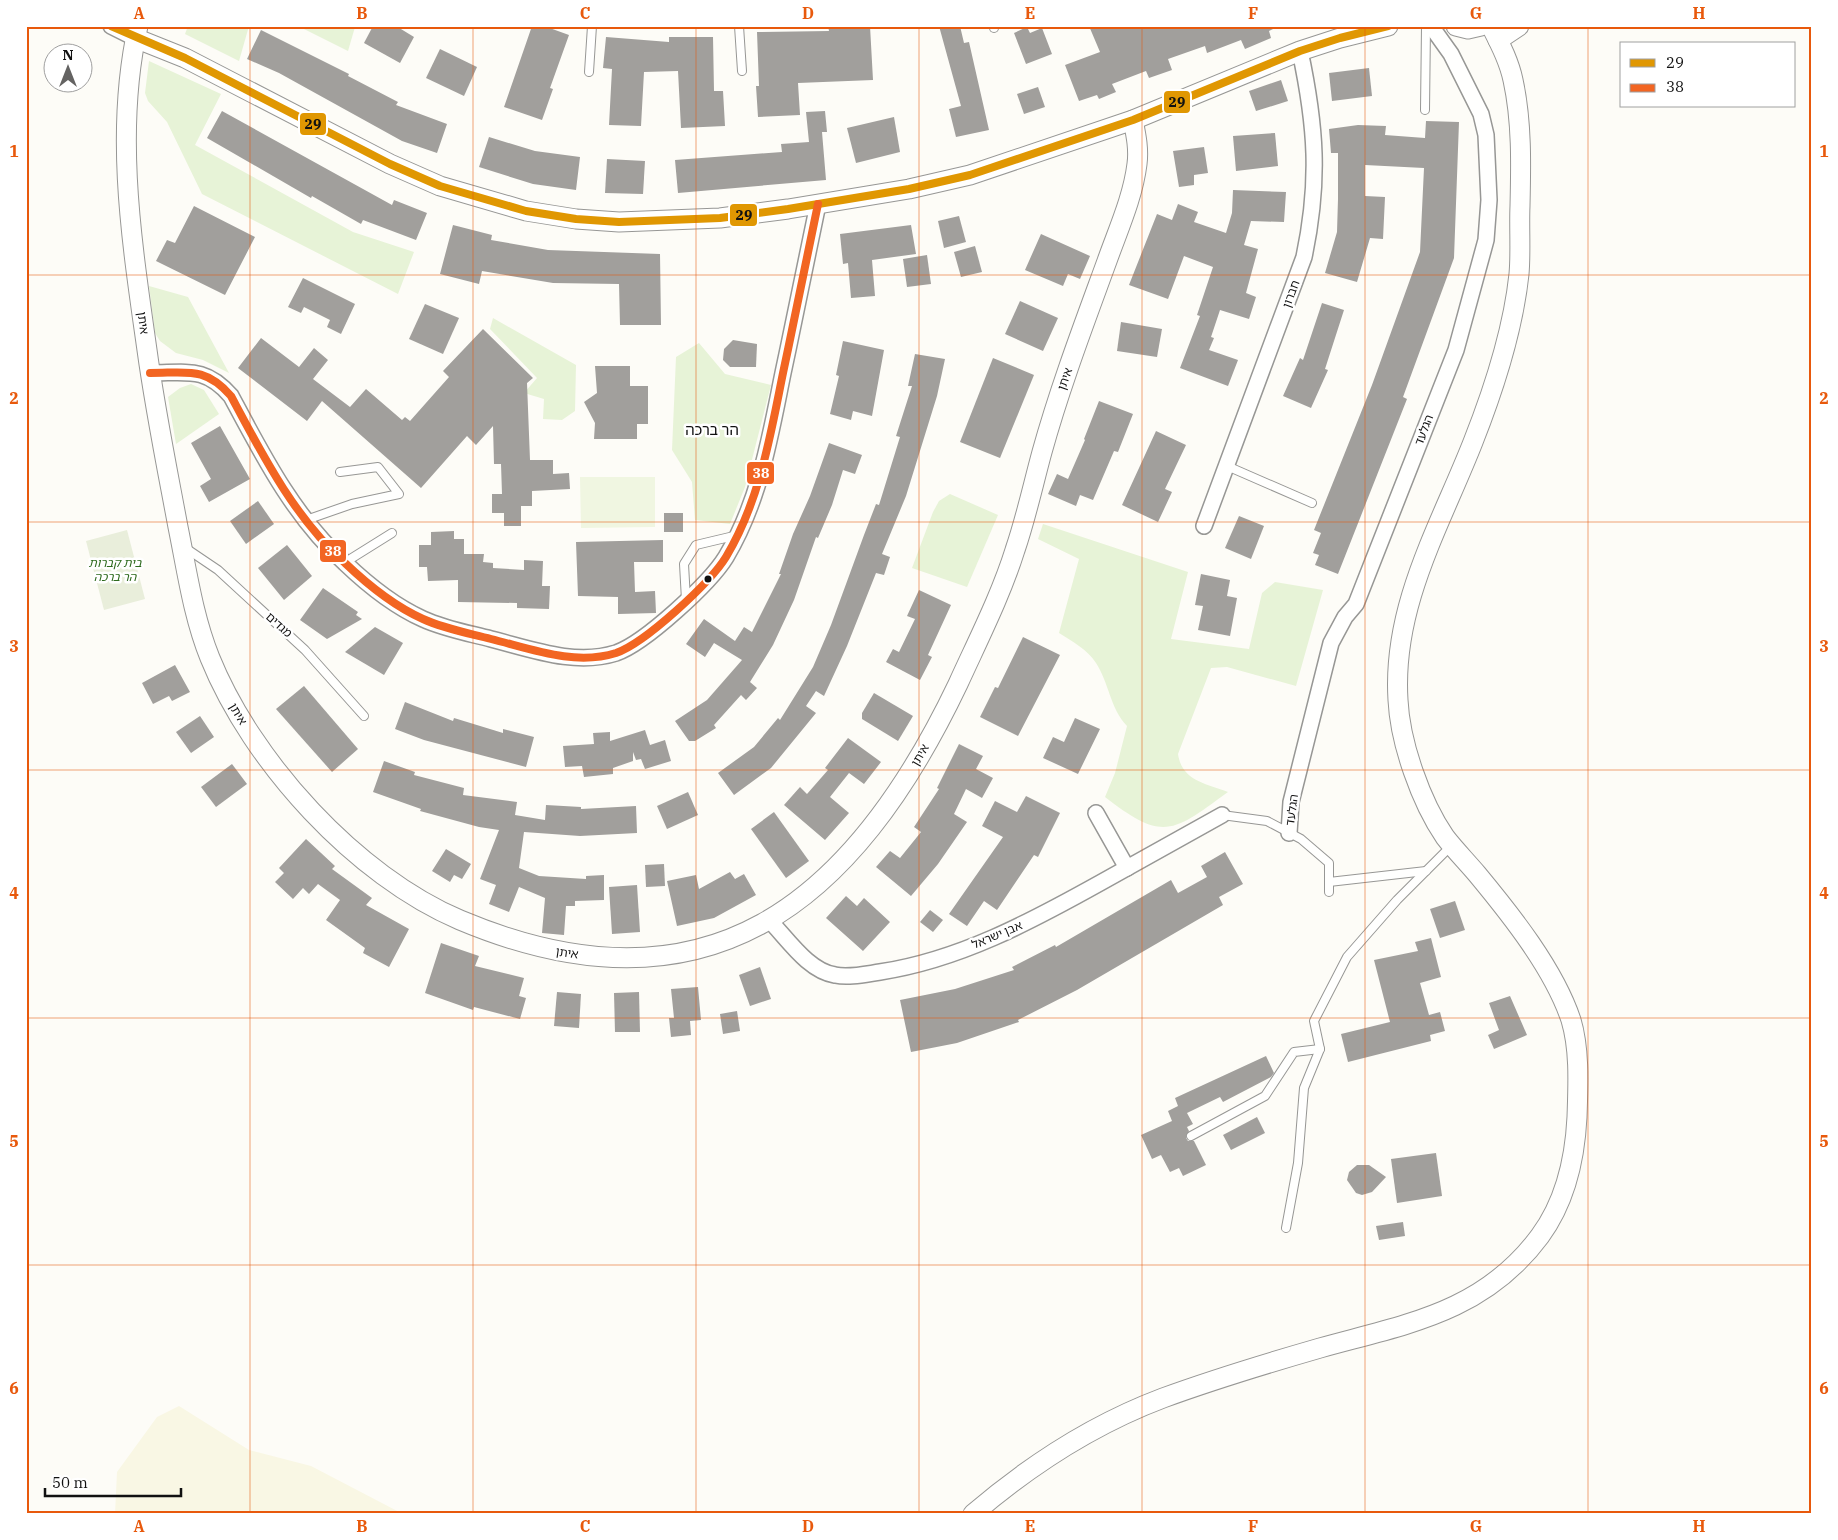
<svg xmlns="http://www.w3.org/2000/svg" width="1838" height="1540" font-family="'IBM Plex Serif','Noto Sans Hebrew',serif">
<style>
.farmland{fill:#f9f7e4}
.green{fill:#e7f3d7}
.cemetery{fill:#e9eedb}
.pitch{fill:#f0f6e1}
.building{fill:#a19f9c}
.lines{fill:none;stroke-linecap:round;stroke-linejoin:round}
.service-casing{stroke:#979795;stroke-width:10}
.minor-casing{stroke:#979795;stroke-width:18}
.tertiary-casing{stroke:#979795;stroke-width:21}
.service{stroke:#fffffe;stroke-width:8}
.minor{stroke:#fffffe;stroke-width:15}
.tertiary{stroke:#fffffe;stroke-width:19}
.bus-1-casing{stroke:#fff;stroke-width:11}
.bus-2-casing{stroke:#fff;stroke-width:11}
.bus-1{stroke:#e09702;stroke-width:8}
.bus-2{stroke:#f26522;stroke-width:8}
.grid{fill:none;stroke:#e8590c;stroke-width:1;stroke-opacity:0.55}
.bus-dot{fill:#111;stroke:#fff;stroke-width:2}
.labels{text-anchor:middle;stroke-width:5;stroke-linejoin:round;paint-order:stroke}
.street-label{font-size:12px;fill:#111;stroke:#fff}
.park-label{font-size:12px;font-style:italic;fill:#2f6b1f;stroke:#fff}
.quarter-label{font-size:15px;fill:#111;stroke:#fff}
.line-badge{stroke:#fff;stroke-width:2}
.badge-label{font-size:14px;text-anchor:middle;font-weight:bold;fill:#fff}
.pale-badge-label{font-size:14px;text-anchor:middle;font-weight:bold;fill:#111}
.neatline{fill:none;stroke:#e8590c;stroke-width:2}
.grid-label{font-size:16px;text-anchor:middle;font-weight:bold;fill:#e8590c}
</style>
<rect width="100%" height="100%" fill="#fdfcf7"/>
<path class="farmland" d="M179,1406l70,44 62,16 92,48h-288l2,-42 40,-55z"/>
<g class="green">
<path d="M188,26h61l-10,35 -54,-27z"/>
<path d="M298,26h55l2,1 -7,24z"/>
<path d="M149,61l72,33 -26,51 158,87 61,20 -16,42 -196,-100 -35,-72 -19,-21 -3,-8z"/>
<path d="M149,286l39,11 41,76 -26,-13 -27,-7 -16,-12 -5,-8z"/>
<path d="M493,318l83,47 -1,46 -13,9 -19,-1 1,-20 -20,-6 13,-15 -47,-49z"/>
<path d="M699,343l26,31 46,11 -26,102 -15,37 -35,-4 -3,-38 -20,-32 4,-93z"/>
<path d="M191,384l13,6 15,24 -43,30 -8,-47 12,-9z"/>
<path d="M950,494l48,21 -31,72 -55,-19 21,-56 6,-11z"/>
<path d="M1043,524l145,48 -17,67 78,10 13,-56 13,-11 48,8 -27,96 -69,-19 -16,1 -33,86c4,27 27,29 50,38 -56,41 -65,50 -123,5l10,-24 12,-47c-17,-18 -18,-43 -31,-63 -9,-14 -23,-21 -37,-30l20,-74 -41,-20z"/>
</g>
<path class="cemetery" d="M127,530l18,69 -41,11 -18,-69z"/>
<path class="pitch" d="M580,477h75v50l-74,1z"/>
<g class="building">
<path d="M373,26h23l18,11 -14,26 -36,-20z"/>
<path d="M532,26h12l25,9 -19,53 3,1 -11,31 -38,-13z"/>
<path d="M828,26h42l3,54 -75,3 2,32 -42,2 -2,-31h3l-2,-54 72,-1z"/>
<path d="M939,26h21l4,17 5,-1 20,88 -33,7 -7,-28 12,-3z"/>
<path d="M1089,26h186v2l-6,3 2,7 -26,11 -4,-9 -34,13 -2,-7 -37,13 4,11 -23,8 -3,-7 -34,13 4,8 -17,7 -2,-4 -18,6 -14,-36 35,-13z"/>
<path d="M1027,27l3,6 12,-5 10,26 -26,10 -12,-31z"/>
<path d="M261,30l88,44 -1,2 50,26 -2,3 51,19 -10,29 -35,-12 -123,-68 -32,-14z"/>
<path d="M606,37l63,5v-5h44l1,54h9l2,35 -44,2 -3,-57 -34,1 -3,54 -32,-1 3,-56 -9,-1z"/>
<path d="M440,49l37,18 -13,29 -38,-18z"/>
<path d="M1369,68l3,28 -40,5 -3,-28z"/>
<path d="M1281,80l7,21 -32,10 -7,-20z"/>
<path d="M1038,87l7,20 -21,7 -7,-20z"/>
<path d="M222,111l170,94 2,-5 33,13 -11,27 -53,-20 -2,4 -49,-28 -1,2 -104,-60z"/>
<path d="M825,111l2,21h-5l4,48 -148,13 -3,-33 107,-8 -1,-8 28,-2 -3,-30z"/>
<path d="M894,117l6,35 -44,11 -9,-35z"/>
<path d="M1426,121l33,1 -5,136 -51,139 4,2 -69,175 -23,-9 4,-10 -6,-2 8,-20 -7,-3 58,-145 48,-133 4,-84 -59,-3v31l20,1 -2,42 -13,-1 -13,44 -32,-9 12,-41 1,-33v-46h-7l-2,-24 29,-4 28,1 -1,9 40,3z"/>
<path d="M1275,133l3,33 -42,5 -3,-35z"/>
<path d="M489,137l46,14 45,6 -4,33 -43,-6 -54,-17z"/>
<path d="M1204,147l4,26 -14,2v10l-15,2 -6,-36z"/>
<path d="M607,159l38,2 -2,33 -38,-1z"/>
<path d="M1233,190l53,2 -2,30 -33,-1 -7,24 14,4 -12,44 10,4 -7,22 -29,-9 -9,27 3,1 -5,12 29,10 -10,26 -48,-18 20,-52 -3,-1 16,-48 -29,-11 -16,43 -39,-14 28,-71 15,6 6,-16 20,8 -4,10 32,11 6,-20z"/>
<path d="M194,206l61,31 -30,58 -69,-34 11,-21 8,3z"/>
<path d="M959,216l7,26 -22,6 -6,-27z"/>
<path d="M453,225l39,10 -1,5 57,10 112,4 1,71h-41l-1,-41 -66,-1 -71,-12 -3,13 -39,-10z"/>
<path d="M911,225l5,29 -44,6 3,36 -24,2 -3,-35 -5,1 -3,-30z"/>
<path d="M1041,234l49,22 -10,23 -12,-5 -5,12 -38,-16z"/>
<path d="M975,246l7,26 -21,5 -7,-25z"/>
<path d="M927,255l4,29 -24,3 -4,-28z"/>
<path d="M303,278l52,26 -14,30 -14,-7 3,-7 -26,-13 -3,6 -13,-6z"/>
<path d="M1020,301l38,17 -15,33 -38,-17z"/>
<path d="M1322,303l22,7 -19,59 3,1 -17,38 -28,-12 17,-38 3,2z"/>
<path d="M425,304l34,14 -16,36 -34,-15z"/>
<path d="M1121,322l41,7 -5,28 -40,-6z"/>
<path d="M483,329l50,49 -6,5 3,77h23v14l16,-1 1,16 -38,2v15h-11v20h-17v-13h-12v-19h10l-1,-30h-7l-1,-38 -17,19 -9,-9 -46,52 -99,-87 -15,20 -69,-53 23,-30 38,29 15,-19 14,12 -15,19 37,28 16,-18 36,31 3,-3 5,4 39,-44 -6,-6z"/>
<path d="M733,340l24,4 -1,23h-26l-7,-7 1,-11z"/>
<path d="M843,341l41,9 -12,66 -19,-5 -2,9 -21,-6 9,-38 -3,-1z"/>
<path d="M915,354l30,5 -8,37 -31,100 -24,58 8,3 -6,18 -8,-2 -29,73 -23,50 -8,-5 -10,15 10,7 -45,55 -37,27 -16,-22 36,-26 24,-29 2,2 33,-53 18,-42 33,-90 12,-31 3,1 21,-68 -4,-1 16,-50h-4z"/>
<path d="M993,358l41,17 -34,83 -40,-16z"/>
<path d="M595,366h35v20h18v38h-11v15h-43l1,-16 -11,-21 13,-9z"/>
<path d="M1099,401l34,13 -15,38 -4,-1 -21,49 -13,-5 -4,11 -28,-12 9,-20 11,5 17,-39 -1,-1z"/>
<path d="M220,426l30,53 -41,23 -9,-16 11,-7 -20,-36z"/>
<path d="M1156,431l30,14 -21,44 7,3 -14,30 -36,-17z"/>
<path d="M829,443l33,12 -7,19 -12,-4 -11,35 -14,33 -2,-1 -22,63 -21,45 -23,37 7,6 -11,12 -5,-5 -27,30 2,3 -21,13h-6l-14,-20 32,-21 35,-40 -28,-17 -9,14 -19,-13 18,-25 31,22 9,-14 8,5 29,-58h-2l14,-40 17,-38z"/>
<path d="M258,501l16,23 -28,20 -16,-23z"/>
<rect x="664" y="513" width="19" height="19"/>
<path d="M1239,516l25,10 -13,33 -26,-11z"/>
<path d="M454,531v8h10v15h20l-1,8 10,1v5l31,2v-10l19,1 -1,25h8l-1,23 -32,-1v-5l-59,-1v-22l-30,1 -1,-14h-8v-22h12v-13z"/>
<path d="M663,540v22h-29l1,30 20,-1 1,22 -38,1v-17l-40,-1 -2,-54z"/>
<path d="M287,545l25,31 -28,24 -26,-32z"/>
<path d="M1201,574l29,6 -3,16 10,2 -7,38 -32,-6 5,-24 -8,-1z"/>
<path d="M323,588l35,24 -2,3 6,4 -35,20 -27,-19z"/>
<path d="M919,590l32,15 -23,50 4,2 -12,23 -34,-18 7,-13 6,3 16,-33 -8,-3z"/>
<path d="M375,627l28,16 -19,32 -39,-23z"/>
<path d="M1023,637l37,18 -42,81 -38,-19 15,-30 3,1z"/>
<path d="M175,665l15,27 -18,9 -3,-5 -16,8 -11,-21z"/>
<path d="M304,686l54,63 -26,23 -56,-63z"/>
<path d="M874,693l39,23 -15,25 -36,-22v-6z"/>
<path d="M405,702l48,19 1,-3 49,15v-4l31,8 -8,30 -102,-27 -29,-11z"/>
<path d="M200,716l14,21 -23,16 -15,-21z"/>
<path d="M1075,718l25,11 -22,45 -35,-16 10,-21 11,5z"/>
<path d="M645,730l5,15 15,-5 6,21 -26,8 -4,-10 -5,1 -3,-8v9l-20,7v6l-29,3 -2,-11 -17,1 -2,-21 31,-2 -1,-11 17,-1v9z"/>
<path d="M848,738l33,24 -17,22 -15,-11 -19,24 19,16 -24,27 -41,-35 16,-18 7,7 21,-24 -3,-2z"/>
<path d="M959,744l24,12 -7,13 17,9 -11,20 -16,-9 -12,25 13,8 -29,42 -27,32 -35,-29 14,-16 10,7 21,-26 -7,-5 25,-38 -2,-1z"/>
<path d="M384,761l31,11 -1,3 50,13 -1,7 54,7 -2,13 30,5 1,-15 35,2v2l55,-3 1,27 -57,3 -56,-4 -5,36 20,8 47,3v-3l18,-1v25l-29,1v5h-9l-2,29 -22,-2 3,-35 -26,-11 -10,25 -20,-8 7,-19 -16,-6 19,-49 -20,-3 -59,-16 1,-2 -48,-17z"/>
<path d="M232,764l15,20 -31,23 -15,-20z"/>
<path d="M688,792l10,23 -31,14 -10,-23z"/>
<path d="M1026,796l34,17 -22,44 -4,-2 -37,55 -13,-9 -17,25 -18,-12 54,-77 -21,-11 13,-25 22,11z"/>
<path d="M774,812l35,49 -23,17 -35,-49z"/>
<path d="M306,839l29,27 -3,3 40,29 -6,7 43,24 -20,38 -26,-14 2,-5 -39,-28 14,-20 -22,-16 -9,10 -6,-6 -10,11 -18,-17 9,-9 -5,-5z"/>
<path d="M446,849l25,15 -9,15 -8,-4 -4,7 -18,-11z"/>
<path d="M1225,852l18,32 -24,13 4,8 -146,85 -59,30 1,2 -62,21 -46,9 -11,-52 55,-11 59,-19 -2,-3 43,-22 1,2 115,-67 7,13 29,-16 -6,-11z"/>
<path d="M664,864l1,22 -19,1 -1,-22z"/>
<path d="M730,872l5,7 9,-5 12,21 -42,23 -37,8 -10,-45 29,-6 3,14z"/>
<path d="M637,885l3,47 -28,2 -3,-47z"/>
<path d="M846,896l11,10 7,-8 26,24 -27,29 -37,-33z"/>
<path d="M1455,901l10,29 -25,8 -10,-29z"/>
<path d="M930,910l13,10 -10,12 -13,-10z"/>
<path d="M1431,938l10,39 -21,6 9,32 11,-3 5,19 -15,4 1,6 -83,21 -7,-28 49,-12 -16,-62 44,-9 -3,-9z"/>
<path d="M441,943l38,13 -4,10 49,12 -5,18 7,2 -6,21 -46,-12 -1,3 -48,-17z"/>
<path d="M760,967l11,32 -21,7 -11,-31z"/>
<path d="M698,987l3,33 -11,1 1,14 -20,2 -2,-19h5l-3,-29z"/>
<path d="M557,992l24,2 -2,34 -25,-2z"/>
<path d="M639,992l1,40h-25l-1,-39z"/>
<path d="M1510,996l17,39 -33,14 -6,-14 11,-5 -10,-27z"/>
<path d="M737,1011l3,20 -17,3 -3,-20z"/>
<path d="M1266,1056l8,17 -3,4 -48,25 -3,-5 -33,16 6,11 -6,3 2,4 -3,7 2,3h6l12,24 -23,11 -4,-8 -9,4 -9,-17 -9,4 -11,-24 31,-14 -4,-10 10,-5 -3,-8z"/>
<path d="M1257,1117l8,16 -34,17 -8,-15z"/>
<path d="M1436,1153l6,43 -45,7 -6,-44z"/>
<path d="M1357,1165h12l17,12 -14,15 -10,3 -6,-2 -9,-13 2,-8z"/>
<path d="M1403,1222l2,14 -26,4 -3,-14z"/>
</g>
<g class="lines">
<g class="service-casing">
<g id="service">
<path d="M739,26l3,45"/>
<path d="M994,26v2"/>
<path d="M589,72l3,-46"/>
<path d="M1425,110l1,-84"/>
<path d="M1227,466l85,37"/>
<path d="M306,520l46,-16 47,-10 -21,-27 -38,5"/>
<path d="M184,547l34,23 87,80 59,66"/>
<path d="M344,563l48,-30"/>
<path d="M686,600l-2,-36 12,-19 42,-10"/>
<path d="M1222,815l45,6 34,18 28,24v29"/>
<path d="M1329,882l97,-11"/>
<path d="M1191,1136l74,-40 29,-44 26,-3"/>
<path d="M1286,1228l12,-65 6,-75 16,-39 -6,-28 33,-64 50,-57 55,-55"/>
</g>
</g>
<g class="minor-casing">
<g id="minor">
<path d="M111,26l24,12"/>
<path d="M150,373c37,0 55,-7 81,23 32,60 63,121 114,167 23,22 49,43 78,56 22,10 45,14 68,20 40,10 84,27 125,14 29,-10 94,-70 110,-96 34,-57 44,-120 57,-184 12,-56 23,-112 35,-169"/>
<path d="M1204,526l100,-269c16,-76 12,-131 -4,-206"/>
<path d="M1096,813l31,55"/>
<path d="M1289,833l2,-31 40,-159 14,-26 11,-13 100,-254 30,-110 3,-40 -3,-65 -5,-21 -30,-60 -20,-28"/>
<path d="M769,920c18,18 39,51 66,55 14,3 31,-1 45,-3 79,-12 150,-50 220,-89 41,-23 81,-45 122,-68"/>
</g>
</g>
<g class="tertiary-casing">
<g id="tertiary">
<path d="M138,26c-24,107 -6,217 9,324 8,59 20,118 31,177 9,44 15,89 32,131 42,104 146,218 250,262 247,104 393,-16 498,-236 20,-44 43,-89 57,-134 11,-32 18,-65 27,-98 18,-65 42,-128 65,-191 11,-31 26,-64 30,-97 2,-15 -1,-29 -4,-44"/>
<path d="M1456,26l12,3 13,-3"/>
<path d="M135,38l50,20 205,106 50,22 86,25 50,8 43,3 101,-4 68,-9 121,-20 61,-14 163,-55 167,-69 40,-13 48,-12"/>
<path d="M1498,40l21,-14"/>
<path d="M973,1514c56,-48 121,-90 190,-116 52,-19 105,-35 157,-50 86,-24 163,-35 220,-112 25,-34 35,-78 37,-119 1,-31 3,-67 -6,-97 -17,-51 -60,-105 -94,-146 -11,-13 -22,-24 -32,-37 -24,-35 -45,-94 -47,-137 -6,-94 42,-174 75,-258 21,-53 40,-111 46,-168 2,-23 0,-46 1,-68 1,-41 2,-85 -7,-126 -4,-19 -13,-36 -22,-54"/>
</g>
</g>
<use href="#service" class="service"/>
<use href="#minor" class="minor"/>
<use href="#tertiary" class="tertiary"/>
<g class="bus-1-casing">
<path id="bus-1" d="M111,26l74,32 205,106 50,22 86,25 50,8 43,3 101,-4 68,-9 121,-20 61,-14 163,-55 167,-69 40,-13 48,-12"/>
</g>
<g class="bus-2-casing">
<path id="bus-2" d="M150,373c37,0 55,-7 81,23 32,60 63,121 114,167 23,22 49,43 78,56 22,10 45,14 68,20 40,10 84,27 125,14 29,-10 94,-70 110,-96 34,-57 44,-120 57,-184 12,-56 23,-112 35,-169"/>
</g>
<use href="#bus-1" class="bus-1"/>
<use href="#bus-2" class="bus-2"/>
</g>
<path class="grid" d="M250,26v1488M473,26v1488M696,26v1488M919,26v1488M1142,26v1488M1365,26v1488M1588,26v1488M26,275h1786M26,522h1786M26,770h1786M26,1018h1786M26,1265h1786"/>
<circle class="bus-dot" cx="708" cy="579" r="4.5"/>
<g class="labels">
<g class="street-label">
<text transform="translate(1291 294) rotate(-70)" y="4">חברון</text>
<text transform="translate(143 323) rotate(82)" y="4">איתן</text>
<text transform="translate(1065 379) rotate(-71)" y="4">איתן</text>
<text transform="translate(1424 430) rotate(-69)" y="4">הגלעד</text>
<text transform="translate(279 625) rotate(42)" y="4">מגדים</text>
<text transform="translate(238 714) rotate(59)" y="4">איתן</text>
<text transform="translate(920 755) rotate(-60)" y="4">איתן</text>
<text transform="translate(1292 810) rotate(-82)" y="4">הגלעד</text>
<text transform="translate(997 935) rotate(-23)" y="4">אבן ישראל</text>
<text transform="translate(567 953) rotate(8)" y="4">איתן</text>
</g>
<g class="park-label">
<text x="115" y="567">בית קברות<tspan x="115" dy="14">הר ברכה</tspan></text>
</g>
<g class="quarter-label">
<text x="712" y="435">הר ברכה</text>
</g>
</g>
<g class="line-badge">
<rect x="1163" y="90" width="28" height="24" rx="5" fill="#e09702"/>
<rect x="299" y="112" width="28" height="24" rx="5" fill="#e09702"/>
<rect x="729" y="203" width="29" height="24" rx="5" fill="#e09702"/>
<rect x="746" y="461" width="29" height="24" rx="5" fill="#f26522"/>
<rect x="319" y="539" width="28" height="24" rx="5" fill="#f26522"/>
</g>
<g class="badge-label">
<text x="761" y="478">38</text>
<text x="333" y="556">38</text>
</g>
<g class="pale-badge-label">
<text x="1177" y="107">29</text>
<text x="313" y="129">29</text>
<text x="744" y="220">29</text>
</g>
<rect width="1838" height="1540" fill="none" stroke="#ffffff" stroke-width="55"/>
<rect x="1620" y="42" width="175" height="65" fill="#ffffff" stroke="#a0a0a0"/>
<rect x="1630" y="59" width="25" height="8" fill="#e09702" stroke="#a0a0a0"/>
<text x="1666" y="68" font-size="15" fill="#111111">29</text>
<rect x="1630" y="84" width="25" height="8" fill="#f26522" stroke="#a0a0a0"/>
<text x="1666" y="92" font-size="15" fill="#111111">38</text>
<g transform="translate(68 68)"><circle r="24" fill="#ffffff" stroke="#a0a0a0"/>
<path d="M0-4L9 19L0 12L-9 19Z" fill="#646362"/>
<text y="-8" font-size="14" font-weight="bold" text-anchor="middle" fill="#111111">N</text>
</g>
<path d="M45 1488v8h136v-8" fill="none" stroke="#111111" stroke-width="2.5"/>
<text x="52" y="1488" font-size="15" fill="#111111" stroke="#ffffff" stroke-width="4" paint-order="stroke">50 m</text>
<rect x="28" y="28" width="1782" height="1484" class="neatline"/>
<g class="grid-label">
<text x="139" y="19">A</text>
<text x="362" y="19">B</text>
<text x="585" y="19">C</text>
<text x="808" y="19">D</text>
<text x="1030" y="19">E</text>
<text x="1253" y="19">F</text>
<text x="1476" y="19">G</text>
<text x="1699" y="19">H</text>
<text x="14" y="157">1</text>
<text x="1824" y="157">1</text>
<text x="14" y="404">2</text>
<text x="1824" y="404">2</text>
<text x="14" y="652">3</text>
<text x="1824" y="652">3</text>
<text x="14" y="899">4</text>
<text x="1824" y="899">4</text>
<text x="14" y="1147">5</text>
<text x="1824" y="1147">5</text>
<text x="14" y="1394">6</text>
<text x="1824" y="1394">6</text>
<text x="139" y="1532">A</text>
<text x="362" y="1532">B</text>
<text x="585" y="1532">C</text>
<text x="808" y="1532">D</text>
<text x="1030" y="1532">E</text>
<text x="1253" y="1532">F</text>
<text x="1476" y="1532">G</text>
<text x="1699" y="1532">H</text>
</g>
</svg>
